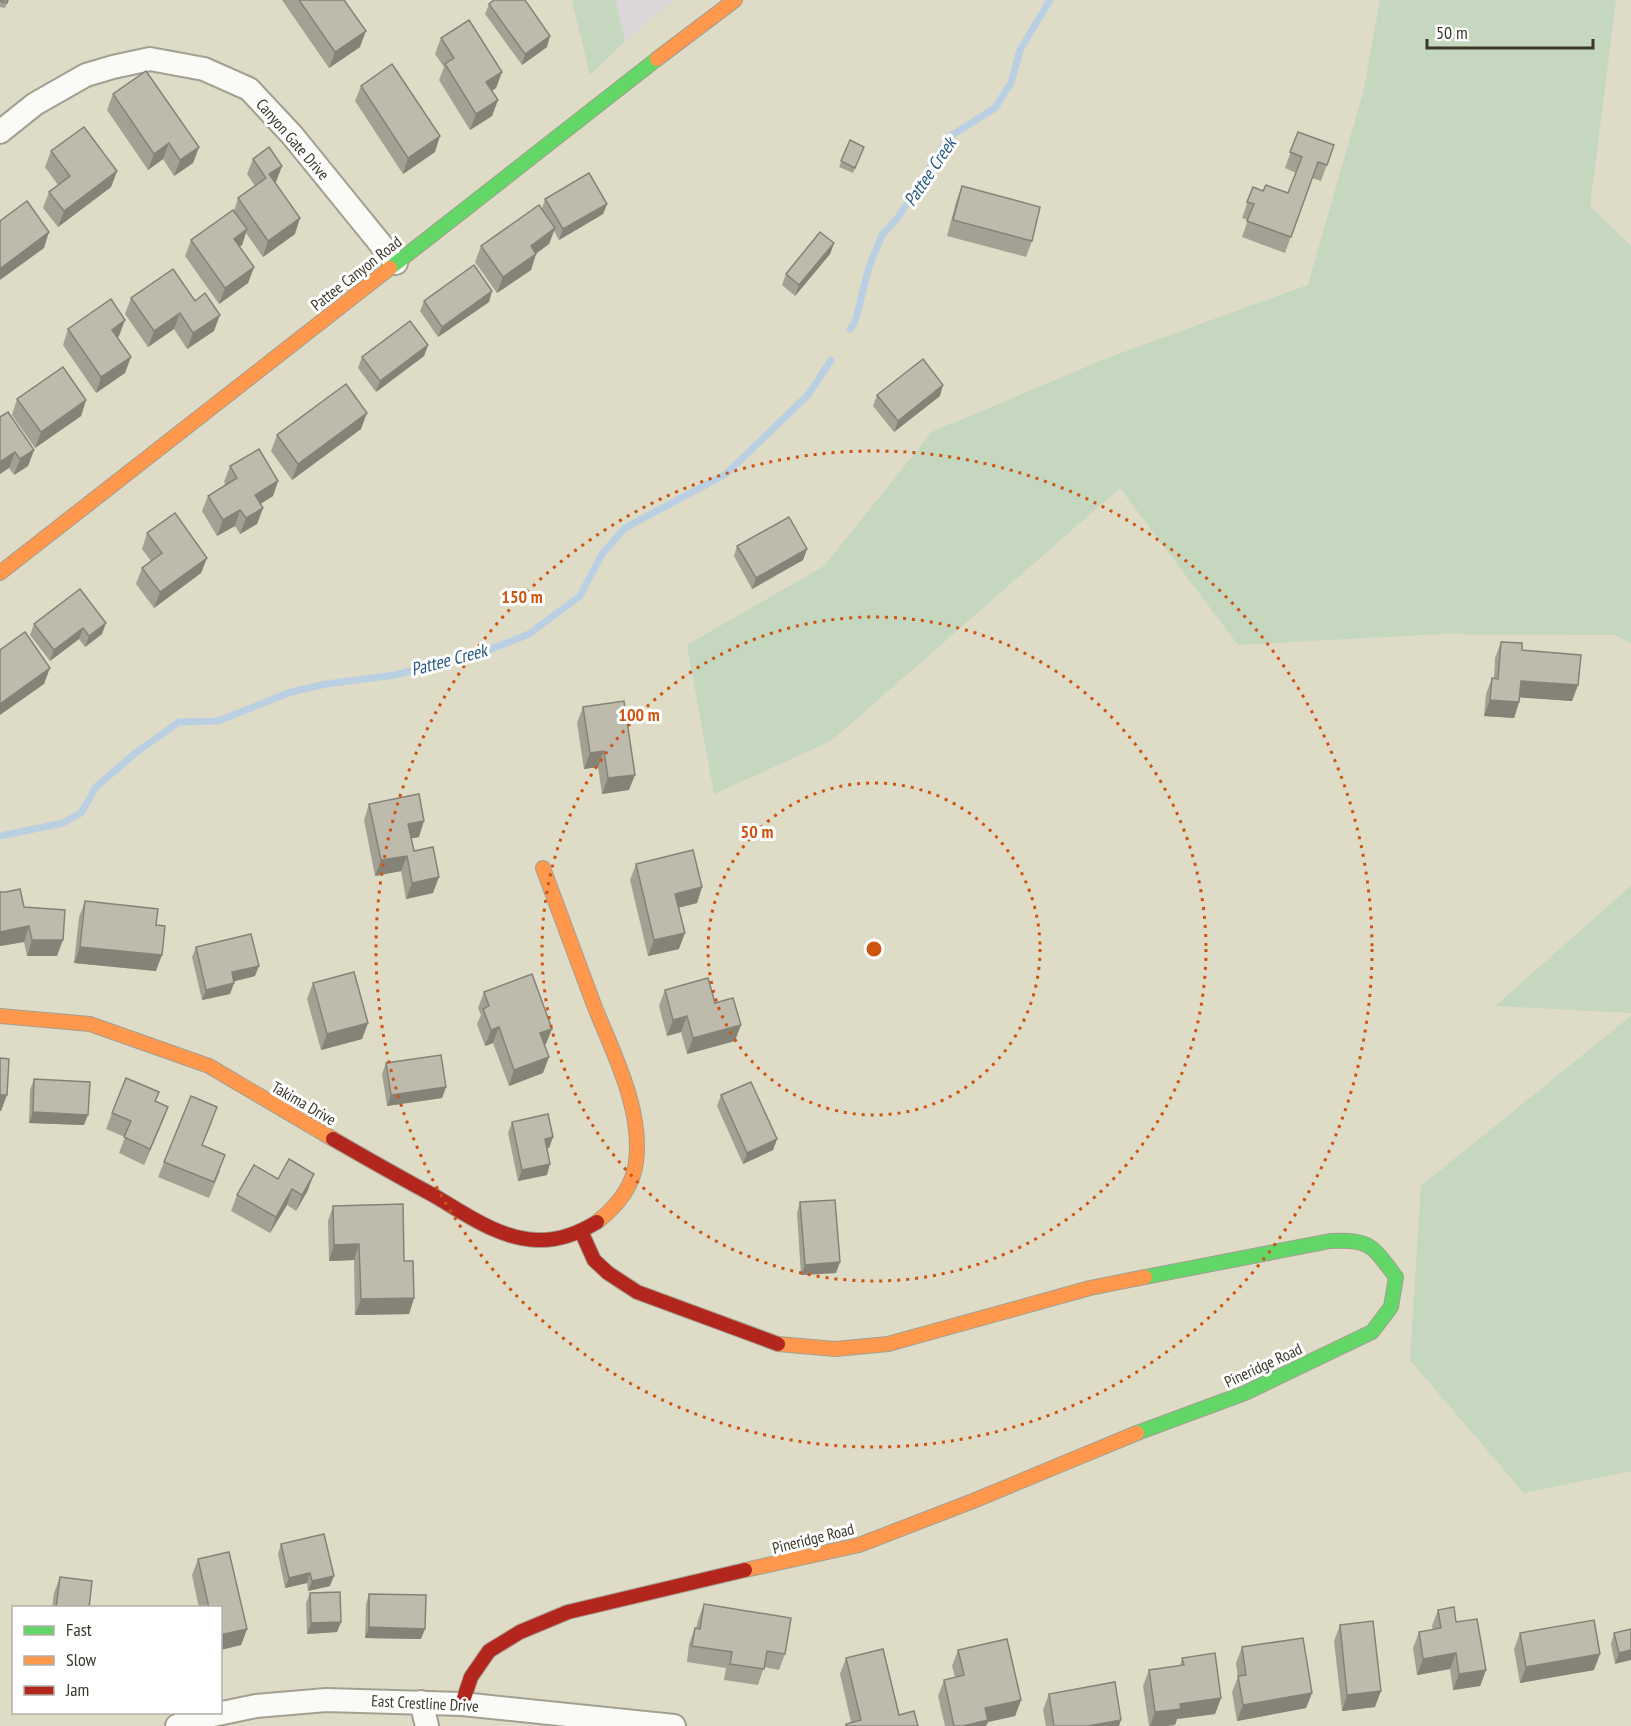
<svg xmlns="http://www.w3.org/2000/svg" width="1631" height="1726" font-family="'PT Sans Narrow',sans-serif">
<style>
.industrial{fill:#ddd6d8}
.green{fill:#c5d7bf}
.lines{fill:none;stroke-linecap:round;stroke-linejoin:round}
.stream{stroke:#bad0e2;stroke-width:7}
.street-casing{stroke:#a2a090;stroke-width:26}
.fast-casing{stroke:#a2a090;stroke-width:16}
.slow-casing{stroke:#a2a090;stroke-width:16}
.jam-casing{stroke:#a2a090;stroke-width:16}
.street{stroke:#fafaf7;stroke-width:22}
.fast{stroke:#63d668;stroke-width:14}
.slow{stroke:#ff974d;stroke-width:14}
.jam{stroke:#b3261e;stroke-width:14}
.wall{fill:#a3a194}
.shaded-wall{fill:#858378}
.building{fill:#bebbac;stroke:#858378;stroke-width:1.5}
.ring{fill:none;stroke:#ce5410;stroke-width:3;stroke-dasharray:3 6}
.labels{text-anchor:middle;stroke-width:6;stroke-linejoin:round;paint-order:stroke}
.street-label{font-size:16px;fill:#3b382a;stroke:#fff}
.water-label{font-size:18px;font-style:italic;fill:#275a85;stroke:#fff}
.centre{fill:#ce5410;stroke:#fff;stroke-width:3}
.ring-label{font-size:18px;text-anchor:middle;font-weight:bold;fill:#ce5410;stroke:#fff;stroke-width:6;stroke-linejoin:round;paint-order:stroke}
</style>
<rect width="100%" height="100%" fill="#dedbc7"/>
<path class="industrial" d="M616,0h58l-49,41z"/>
<g class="green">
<path d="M572,0h44l9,41 -35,34z"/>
<path d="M1380,0h236l-26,206 41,40v397l-16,-8 -174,-1 -203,11 -118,-157 -289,253 -117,53 -27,-149 137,-79 108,-134 178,-75 198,-72 55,-192z"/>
<path d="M1631,886v127l-136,-7z"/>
<path d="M1631,1016v455l-107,22 -114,-133 11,-174z"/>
</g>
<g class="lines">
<g class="stream">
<path d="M850,329l5,-7 14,-55 13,-32 17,-19 50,-79 46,-29 16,-25 9,-33 30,-50"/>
<path d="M0,836l63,-13 18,-10 15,-26 38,-33 45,-32 39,-1 73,-29 35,-8 69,-9 84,-21 50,-20 51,-38 22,-42 23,-26 101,-54 83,-80 22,-34"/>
</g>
<g class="street-casing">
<g id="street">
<path d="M0,132l35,-28 51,-29 27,-8 37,-8 54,10 45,20 43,46 104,128"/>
<path d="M421,1702l6,24"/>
<path d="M177,1726l31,-10 48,-10 70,-6 136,4 212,22"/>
</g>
</g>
<g class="fast-casing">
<g id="fast">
<path d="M390,268l267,-209"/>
<path d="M1137,1433l108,-40 127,-61 19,-25 5,-30c-24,-31 -24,-38 -66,-36l-185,36"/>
</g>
</g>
<g class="slow-casing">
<g id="slow">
<path d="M657,59l78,-59"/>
<path d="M0,573l390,-305"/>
<path d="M543,868c17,46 34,91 51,137 19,48 49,104 42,157 -3,25 -20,45 -39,60"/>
<path d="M0,1016l90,8 119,42 124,73"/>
<path d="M778,1344l57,5 53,-5 202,-56 55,-11"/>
<path d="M745,1570l114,-25 114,-44 164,-68"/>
</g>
</g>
<g class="jam-casing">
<g id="jam">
<path d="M333,1139c33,19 66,38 100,56 31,18 66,44 104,45 21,1 42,-7 60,-18"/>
<path d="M581,1231l13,29 14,13 29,19 141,52"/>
<path d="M462,1704l9,-27 18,-26 31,-19 48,-20 177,-42"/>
</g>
</g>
<use href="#street" class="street"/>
<use href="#fast" class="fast"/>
<use href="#slow" class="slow"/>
<use href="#jam" class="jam"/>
</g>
<g class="wall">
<path d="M0,0l7,3 -2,5 -5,-1z"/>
<path d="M282,0h62l16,47 -31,21z"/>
<path d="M489,4l58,43 -25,18 -37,-51z"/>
<path d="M441,38l61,34 -6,16 -4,3 6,9 -6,16 -22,14 -31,-50 5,-13 -9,-13z"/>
<path d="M361,86l74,66 -32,22 -48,-73z"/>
<path d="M113,94l86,53 -6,16 -19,13 -11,-17 -15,11 -41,-60z"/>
<path d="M1298,132l36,13 -13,36 -9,-3 -27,75 -43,-16 6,-17 -6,-2 11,-31 10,4 25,2 8,-20 -11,-5z"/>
<path d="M850,140l12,12 -9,21 -14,-6z"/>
<path d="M51,151l66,20 -6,16 -53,40 -15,-19 6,-16 9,-7 -13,-18z"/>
<path d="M253,159l29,7 -7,16 20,52 -32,23 -17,-24 -4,12 -3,2 15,20 -6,16 -29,21 -34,-48 6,-16 43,-29 4,-13 17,-12 -8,-12z"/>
<path d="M962,186l70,55 -6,16 -79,-21 9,-34z"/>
<path d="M545,199l62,5 -4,10 -44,26 -5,-9 -5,13 -13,9 -5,17 -34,23 -22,-31 6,-16 61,-37z"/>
<path d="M834,243l-4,11 -35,42 -13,-11 4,-11z"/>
<path d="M173,269l41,62 -27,18 -13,-20 -26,18 -23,-33 6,-16z"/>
<path d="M492,291l-3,11 -51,35 -18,-26 4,-10z"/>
<path d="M68,329l51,7 -2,2 8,35 -29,20 -33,-48z"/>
<path d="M428,345l-4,11 -48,36 -18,-24 4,-11z"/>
<path d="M877,395l63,1 -46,36 -21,-26z"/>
<path d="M17,399l69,1 -5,16 -46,32 -23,-33z"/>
<path d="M0,417l34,33 -6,16 -14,9 -5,-7z"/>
<path d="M361,429l-69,51 -21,-29 6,-16z"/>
<path d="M230,466l48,15 -5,15 -13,8 3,4 -6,16 -17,10 -5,-8 -18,10 -15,-25 6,-15 18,-11 -2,-3z"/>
<path d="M147,533l60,25 -6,15 -47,35 -18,-24 6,-16 9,-7 -9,-12z"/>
<path d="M737,546l70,3 -4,11 -51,29 -18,-33z"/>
<path d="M80,589l22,45 -17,13 -6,-8 -29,22 -20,-26 4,-11z"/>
<path d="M1501,642l21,8 56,35 -6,16 -52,-4 -1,5 -5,16 -30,-2 2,-22 6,-16h2l1,-20z"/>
<path d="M583,707l46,83 -27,4 -4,-27 -14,2 -7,-46z"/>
<path d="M369,804l50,33 -8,1 3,13 19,42 -27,6 -5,-28 -26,5 -11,-56z"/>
<path d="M636,864l66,23 -5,16 -19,5 1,41 -31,7 -18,-76z"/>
<path d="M0,892l24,15 33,49h-30l-3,-14 -24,4z"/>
<path d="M85,901l71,24v46l-82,-8 5,-46z"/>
<path d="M196,947l59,29 -21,5v2l-4,11 -28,6 -10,-43z"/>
<path d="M313,983l55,40 -6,16 -41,11 -14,-51z"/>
<path d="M665,990l50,13 20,38 -48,13 -6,-22 -14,4 -8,-30z"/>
<path d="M484,992l62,52 -2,1 -1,28 -34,13 -16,-43 -8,3 -8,-22 4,-9 -3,-7z"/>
<path d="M386,1063l60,24 -4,11 -55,8 -5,-32z"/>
<path d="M34,1079l50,46 -55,-2 1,-33z"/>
<path d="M159,1092l-3,9 12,6 -24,58 -25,-12 6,-16 -19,-8 6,-16z"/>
<path d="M721,1095l56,44 -4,11 -30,14 -26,-58z"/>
<path d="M512,1122l41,15 -4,11h-2v27l-29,6 -10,-48z"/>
<path d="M212,1123l-10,22 18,26 -11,27 -51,-21 6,-15z"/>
<path d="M278,1179l30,11 -12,21 -9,-6 -17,28 -39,-22 6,-16z"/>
<path d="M800,1202l36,71 -35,2 -4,-62z"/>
<path d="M333,1206l71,55 10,37 -5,16 -54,1 -1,-55 -25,1 -1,-40z"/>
<path d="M281,1544l49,42 -22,5 -1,-8 -22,5 -7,-34z"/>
<path d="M198,1559l49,70 -6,16 -21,5v-42h-21l-7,-33z"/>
<path d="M60,1577l29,31h-37l2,-15z"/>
<path d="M310,1593l31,29 -4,10 -30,2 -1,-31z"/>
<path d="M369,1594l52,45 -56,-1 1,-34z"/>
<path d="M704,1604l81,50 -6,16 -15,-3 -6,18 -34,-5 2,-12 -39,-6 2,-18 6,-16 1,1 2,-9z"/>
<path d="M1438,1610l18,12 30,48 -6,16 -27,4 -3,-21 -33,6 -4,-27 6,-16 14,-2 -1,-4z"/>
<path d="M1340,1625l35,82 -33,4 -8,-70z"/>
<path d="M1631,1629l-16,35 -4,-20 3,-11z"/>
<path d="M1520,1633l74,37 -74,13 -6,-34z"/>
<path d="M1242,1647l70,46 -6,15 -69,13 -5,-29 6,-15 -2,-14z"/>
<path d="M958,1650l63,50 -6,16 -27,6 -2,4h-41l-7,-30 6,-16 11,-3 -3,-11z"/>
<path d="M846,1658l53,57 19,11h-73l1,-2 5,-2 -11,-48z"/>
<path d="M1182,1658l39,40 -6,16 -38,5 -2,6 -9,1h-17l-6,-40 6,-16 31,-4z"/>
<path d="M1049,1694l70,32h-73l-3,-16z"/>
</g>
<g class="shaded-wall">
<path d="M366,31l-6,16 -31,21 6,-16z"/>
<path d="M550,36l-3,11 -25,18 3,-11z"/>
<path d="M502,72l-6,16 -16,10 6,-16z"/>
<path d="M498,100l-6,16 -22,14 6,-16z"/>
<path d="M440,136l-5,16 -32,22 5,-16z"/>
<path d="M169,143l-6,16 -15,11 6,-16z"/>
<path d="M199,147l-6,16 -19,13 6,-16z"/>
<path d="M282,166l-6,16 -12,8 5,-16z"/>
<path d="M117,171l-6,16 -53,40 6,-16z"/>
<path d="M607,204l-4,10 -44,26 4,-11z"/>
<path d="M300,218l-5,16 -32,23 5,-16z"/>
<path d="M555,228l-6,16 -24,18 6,-16z"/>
<path d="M247,229l-5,16 -14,10 6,-16z"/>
<path d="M49,232l-5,16 -44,32v-11z"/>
<path d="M834,243l-4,11 -35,42 4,-11z"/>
<path d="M536,254l-5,16 -34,23 6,-16z"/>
<path d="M254,267l-6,16 -29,21 6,-16z"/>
<path d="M492,291l-3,11 -51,35 4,-10z"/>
<path d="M180,313l-6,16 -26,18 6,-16z"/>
<path d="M220,315l-6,16 -27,18 6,-16z"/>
<path d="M125,320l-6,16 -13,10 6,-16z"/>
<path d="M428,345l-4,11 -48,36 4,-11z"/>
<path d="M131,357l-6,16 -29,20 5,-16z"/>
<path d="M943,385l-3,11 -46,36 4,-11z"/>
<path d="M86,400l-5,16 -46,32 6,-16z"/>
<path d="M367,413l-6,16 -69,51 6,-16z"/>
<path d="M34,450l-6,16 -14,9 6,-16z"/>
<path d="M15,452l-6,16 -9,6v-12z"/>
<path d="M278,481l-5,15 -24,15 6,-16z"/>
<path d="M263,508l-6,16 -17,10 6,-16z"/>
<path d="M240,510l-5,16 -18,10 6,-16z"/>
<path d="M807,549l-4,11 -51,29 4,-11z"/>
<path d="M207,558l-6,15 -47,35 6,-16z"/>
<path d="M106,623l-4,11 -17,13 4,-11z"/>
<path d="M83,628l-4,11 -29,22 4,-11z"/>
<path d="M50,668l-6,16 -44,31v-11z"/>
<path d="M1521,681l57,4 -6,16 -57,-4z"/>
<path d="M1490,700l29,2 -5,16 -30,-2z"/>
<path d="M604,751l-6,16 -14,2 6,-16z"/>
<path d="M635,775l-6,15 -27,4 6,-16z"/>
<path d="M424,821l-5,16 -16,3 5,-16z"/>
<path d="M407,856l-6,15 -26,5 6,-16z"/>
<path d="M439,877l-6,16 -27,6 6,-16z"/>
<path d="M702,887l-5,16 -28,7 6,-16z"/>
<path d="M29,926l-5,16 -24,4v-14z"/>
<path d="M685,933l-6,16 -31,7 6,-16z"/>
<path d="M32,940h31l-6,16h-30z"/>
<path d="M80,947l82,8 -6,16 -82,-8z"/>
<path d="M259,966l-4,10 -27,7 4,-11z"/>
<path d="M234,983l-4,11 -28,6 4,-10z"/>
<path d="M687,1016l-6,16 -14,4 6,-16z"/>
<path d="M368,1023l-6,16 -41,11 6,-16z"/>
<path d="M741,1025l-6,16 -48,13 6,-16z"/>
<path d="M499,1027l-6,16 -8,3 6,-16z"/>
<path d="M552,1029l-6,15 -12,5 6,-16z"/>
<path d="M549,1057l-6,16 -34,13 5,-16z"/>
<path d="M446,1087l-4,11 -55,8 4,-11z"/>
<path d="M0,1095h7l-6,16h-1z"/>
<path d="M168,1107l-6,16 -18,42 6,-16z"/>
<path d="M33,1112l55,3 -4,10 -55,-2z"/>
<path d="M553,1137l-4,11 -8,2 4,-11z"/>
<path d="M777,1139l-4,11 -30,14 4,-11z"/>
<path d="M550,1164l-3,11 -29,6 4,-11z"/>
<path d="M314,1174l-6,16 -12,21 6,-16z"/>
<path d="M292,1189l-5,16 -17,28 6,-16z"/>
<path d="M359,1244l-5,16 -25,1 5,-16z"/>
<path d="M840,1262l-4,11 -35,2 4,-10z"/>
<path d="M414,1298l-5,16 -54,1 6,-16z"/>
<path d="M310,1573l-3,10 -22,5 4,-10z"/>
<path d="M334,1576l-4,10 -22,5 4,-10z"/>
<path d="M341,1622l-4,10 -30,2 4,-11z"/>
<path d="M369,1627l56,2 -4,10 -56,-1z"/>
<path d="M247,1629l-6,16 -21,5v-15z"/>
<path d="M1631,1650v10l-16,4 4,-11z"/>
<path d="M1456,1653l-6,16 -33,6 6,-16z"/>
<path d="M1600,1654l-6,16 -74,13 6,-16z"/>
<path d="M1486,1670l-6,16 -27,4 6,-16z"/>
<path d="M1381,1691l-6,16 -33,4 5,-16z"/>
<path d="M1312,1693l-6,15 -69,13 6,-16z"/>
<path d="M1221,1698l-6,16 -38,5 -2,6 -9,1h-16l5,-14 25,-8z"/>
<path d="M1021,1700l-6,16 -27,6 -2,4h-23l22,-18z"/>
<path d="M1121,1720l-2,6h-31z"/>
</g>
<g class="building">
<path d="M0,0h8l-1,3 -7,-2z"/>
<path d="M299,0h45l22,31 -31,21z"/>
<path d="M494,0h31l25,36 -25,18 -36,-50z"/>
<path d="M469,20l33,52 -16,10 12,18 -22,14 -31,-50 9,-6 -13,-20z"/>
<path d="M392,64l48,72 -32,22 -47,-72z"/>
<path d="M146,71l53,76 -19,13 -11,-17 -15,11 -41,-60z"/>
<path d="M84,127l33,44 -53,40 -15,-19 21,-16 -19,-25z"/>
<path d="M1298,132l36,13 -7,20 -9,-3 -27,75 -44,-16 7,-17 -7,-2 6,-15 10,4 3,-6 22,8 14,-36 -12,-5z"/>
<path d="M850,140l14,7 -9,21 -14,-7z"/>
<path d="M269,147l13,19 -13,8 31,44 -32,23 -30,-43 28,-20 -13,-19z"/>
<path d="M589,173l18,31 -44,25 -18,-30z"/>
<path d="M962,186l78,21 -8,34 -79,-21z"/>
<path d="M27,201l22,31 -49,37v-48z"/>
<path d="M539,205l16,23 -24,18 5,8 -33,23 -22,-31z"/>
<path d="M233,210l14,19 -13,10 20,28 -29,21 -34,-48z"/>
<path d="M820,232l14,11 -35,42 -13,-11z"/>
<path d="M474,265l18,26 -50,36 -18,-26z"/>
<path d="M173,269l22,32 10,-8 15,22 -27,18 -13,-20 -26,18 -23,-33z"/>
<path d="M111,299l14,21 -13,10 19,27 -30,20 -33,-48z"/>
<path d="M410,321l18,24 -48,36 -18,-24z"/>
<path d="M923,359l20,26 -45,36 -21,-26z"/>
<path d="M63,367l23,33 -45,32 -24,-33z"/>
<path d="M346,384l21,29 -69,51 -21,-29z"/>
<path d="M8,412l26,38 -14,9 -5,-7 -15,10v-45z"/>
<path d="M259,449l19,32 -23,14 8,13 -17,10 -6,-8 -17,10 -15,-24 29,-18 -7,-12z"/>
<path d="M175,513l32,45 -47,34 -18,-24 20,-15 -15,-20z"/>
<path d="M789,517l18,32 -51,29 -19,-32z"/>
<path d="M80,589l26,34 -17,13 -6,-8 -29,22 -20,-26z"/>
<path d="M25,632l25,36 -50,36v-54z"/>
<path d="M1501,642l21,1v7l59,5 -3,30 -57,-4 -2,21 -29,-2 2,-22 6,1z"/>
<path d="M624,701l11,74 -27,3 -4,-27 -14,2 -7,-46z"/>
<path d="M419,794l5,27 -16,3 6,27 19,-4 6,30 -27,6 -5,-27 -26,4 -12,-56z"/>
<path d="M693,850l9,37 -27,7 10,39 -31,7 -18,-76z"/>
<path d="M20,889l4,18 41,3 -2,30h-31l-3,-14 -29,6v-40h6z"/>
<path d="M85,901l73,8 -2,16 9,1 -3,29 -82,-8z"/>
<path d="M251,934l8,32 -27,6 2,11 -28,7 -10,-43z"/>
<path d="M354,972l14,51 -41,11 -14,-51z"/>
<path d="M532,974l20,55 -12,4 9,24 -35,13 -15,-43 -8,3 -8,-21 6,-3 -5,-14z"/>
<path d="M708,978l7,25 18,-5 8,27 -48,13 -6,-22 -14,4 -8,-30z"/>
<path d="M441,1055l5,32 -55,8 -5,-32z"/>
<path d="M0,1058l9,1 -2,36h-7z"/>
<path d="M126,1078l33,14 -4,9 13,6 -18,42 -26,-12 7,-16 -19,-8z"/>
<path d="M34,1079l56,3 -2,33 -55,-3z"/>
<path d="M751,1082l26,57 -30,14 -26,-58z"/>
<path d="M191,1096l26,11 -15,38 23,10 -11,27 -50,-20z"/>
<path d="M548,1114l5,23 -8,2 5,25 -28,6 -10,-48z"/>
<path d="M289,1159l25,15 -12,21 -10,-6 -16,28 -39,-22 17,-30 24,14z"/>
<path d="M835,1200l5,62 -35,3 -5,-63z"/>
<path d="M403,1204l1,57h9l1,37 -53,1 -2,-55 -25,1 -1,-39z"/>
<path d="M324,1534l10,42 -22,5 -2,-8 -21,5 -8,-34z"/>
<path d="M229,1552l18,77 -27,6v-27h-11l-11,-49z"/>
<path d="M60,1577l32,4 -3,27h-33z"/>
<path d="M340,1592l1,30 -30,1 -1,-30z"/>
<path d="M369,1594l57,1 -1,34 -56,-2z"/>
<path d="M704,1604l87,14 -6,36 -18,-3 -3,18 -34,-5 2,-12 -40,-6 3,-18 5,1z"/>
<path d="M1454,1607l2,15 21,-3 9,51 -27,4 -3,-21 -33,6 -4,-27 22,-4 -3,-18z"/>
<path d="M1594,1620l6,34 -74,13 -6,-34z"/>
<path d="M1373,1621l8,70 -34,4 -7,-70z"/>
<path d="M1631,1629v21l-12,3 -5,-20z"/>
<path d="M1303,1638l9,55 -69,12 -5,-29 8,-1 -4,-28z"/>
<path d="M1007,1639l14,61 -36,8 3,12 -25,6h-9l-10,-46 20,-5 -6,-25z"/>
<path d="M883,1649l16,66 15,-4 4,15h-72v-2l15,-4 -15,-62z"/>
<path d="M1215,1653l6,45 -41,6 1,5 -26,3 -6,-42 35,-5 -2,-7z"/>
<path d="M1115,1682l6,38 -33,6h-34l-5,-32z"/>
</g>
<g class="ring">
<circle cx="874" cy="949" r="166"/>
<circle cx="874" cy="949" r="332"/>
<circle cx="874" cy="949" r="498"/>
</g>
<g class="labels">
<g class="street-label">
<text transform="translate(293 139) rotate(49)" y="6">Canyon Gate Drive</text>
<text transform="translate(356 273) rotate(-38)" y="6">Pattee Canyon Road</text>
<text transform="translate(304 1103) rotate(30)" y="6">Takima Drive</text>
<text transform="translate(1263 1365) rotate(-25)" y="6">Pineridge Road</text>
<text transform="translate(813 1538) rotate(-14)" y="6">Pineridge Road</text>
<text transform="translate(425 1703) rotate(3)" y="6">East Crestline Drive</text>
</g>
<g class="water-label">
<text transform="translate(930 172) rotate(-56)" y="6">Pattee Creek</text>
<text transform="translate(449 660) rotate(-15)" y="6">Pattee Creek</text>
</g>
</g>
<circle cx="874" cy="949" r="9" class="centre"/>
<g class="ring-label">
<text x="522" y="603">150 m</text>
<text x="639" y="721">100 m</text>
<text x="757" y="838">50 m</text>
</g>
<rect x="12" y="1606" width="210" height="108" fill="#ffffff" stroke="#b1afaa" stroke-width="1.5"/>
<rect x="24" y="1626" width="30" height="9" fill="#63d668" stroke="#b1afaa" stroke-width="1.5"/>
<text x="66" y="1636" font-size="18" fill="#3b382a">Fast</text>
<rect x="24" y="1656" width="30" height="9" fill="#ff974d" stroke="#b1afaa" stroke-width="1.5"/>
<text x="66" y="1666" font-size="18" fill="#3b382a">Slow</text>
<rect x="24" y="1686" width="30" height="9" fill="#b3261e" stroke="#b1afaa" stroke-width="1.5"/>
<text x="66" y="1696" font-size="18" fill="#3b382a">Jam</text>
<path d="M1427 39v9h166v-9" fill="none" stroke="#3b382a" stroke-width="3"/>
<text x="1436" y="39" font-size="18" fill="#3b382a" stroke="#ffffff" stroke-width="4.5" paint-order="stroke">50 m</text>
</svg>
